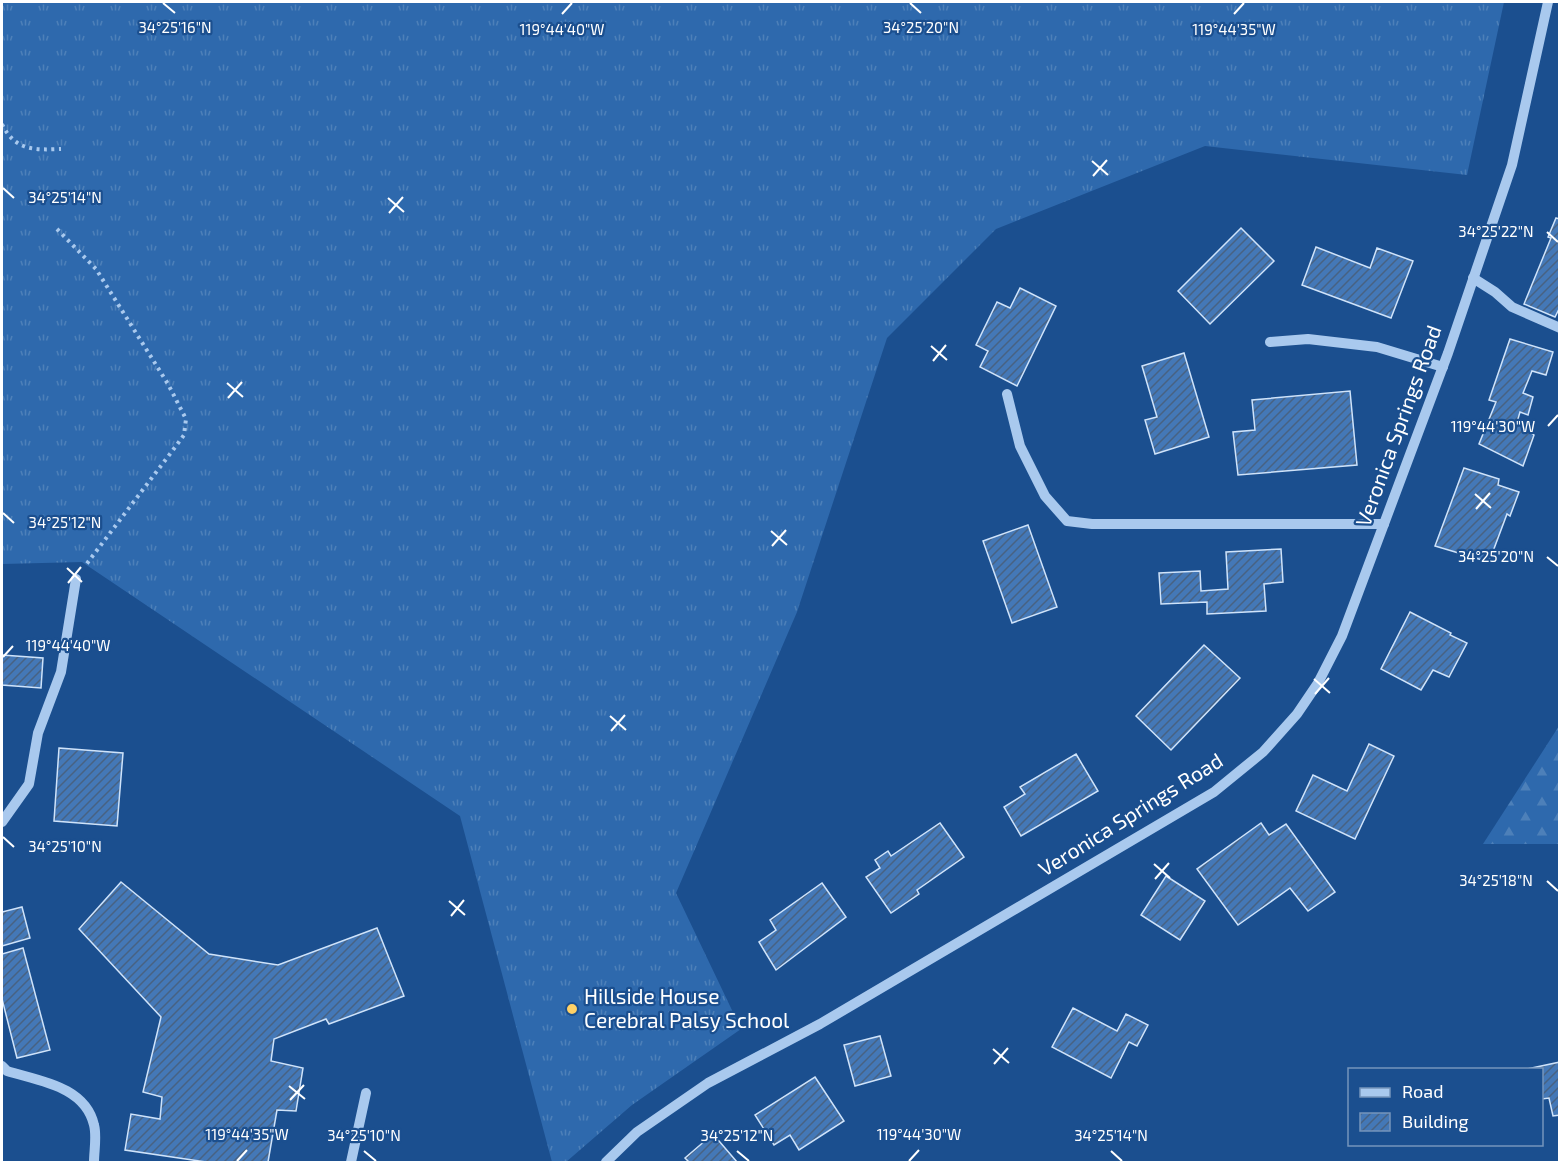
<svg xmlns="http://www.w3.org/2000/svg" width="1561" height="1164" font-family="'Exo 2',sans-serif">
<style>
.grass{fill:url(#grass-tufts)}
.forest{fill:url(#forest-firs)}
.building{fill:url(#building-hatch);stroke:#cfe3fa;stroke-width:1.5}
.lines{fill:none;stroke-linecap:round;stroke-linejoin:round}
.path{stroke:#a9c9ee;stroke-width:4;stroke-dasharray:3 4.5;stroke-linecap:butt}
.minor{stroke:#a9c9ee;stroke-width:10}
.ticks{fill:none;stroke:#fff;stroke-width:2}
.poi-dot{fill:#ffd166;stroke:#1b4f8f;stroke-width:2}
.labels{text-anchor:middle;stroke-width:4.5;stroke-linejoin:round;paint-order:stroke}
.street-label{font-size:21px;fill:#fff;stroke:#1b4f8f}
.poi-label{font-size:21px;fill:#fff;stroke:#1b4f8f;text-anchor:start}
.ticks-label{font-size:15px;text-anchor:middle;fill:#fff;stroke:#1b4f8f;stroke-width:4.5;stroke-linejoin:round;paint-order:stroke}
</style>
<defs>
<pattern id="grass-tufts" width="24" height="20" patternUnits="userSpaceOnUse" patternTransform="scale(1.5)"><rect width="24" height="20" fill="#2e69ad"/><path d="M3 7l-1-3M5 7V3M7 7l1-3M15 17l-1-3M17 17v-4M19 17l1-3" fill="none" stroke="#4d80b9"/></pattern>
<pattern id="forest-firs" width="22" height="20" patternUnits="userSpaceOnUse" patternTransform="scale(1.5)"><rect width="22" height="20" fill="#2e69ad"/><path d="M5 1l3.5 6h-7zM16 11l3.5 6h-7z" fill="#4d80b9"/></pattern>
<pattern id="building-hatch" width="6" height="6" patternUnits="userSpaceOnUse" patternTransform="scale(1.5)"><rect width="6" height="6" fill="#4478b7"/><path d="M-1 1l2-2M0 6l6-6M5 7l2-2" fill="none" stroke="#486282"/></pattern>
</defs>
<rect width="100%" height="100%" fill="#1b4f8f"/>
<path class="grass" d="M2,2h1502l-37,173 -262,-29 -209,83 -109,109 -90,274 -121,281 65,136 -109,76 -66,57h-14l-92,-346 -378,-254 -80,2z"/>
<path class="forest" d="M1559,726v118h-76z"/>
<g class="building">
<path d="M1556,218l4,1v88l-5,10 -31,-13 27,-66 -3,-1z"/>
<path d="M1241,228l33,33 -64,63 -32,-33z"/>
<path d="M1316,247l54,21 7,-20 36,13 -22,57 -89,-33z"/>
<path d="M1020,288l36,18 -39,80 -37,-19 8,-16 -12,-6 21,-43 13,6z"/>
<path d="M1510,339l43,13 -7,23 -14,-4 -9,22 10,4 -5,18 -8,-3 -3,10 11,4v5l6,4 -11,31 -44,-22 17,-42 -7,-2z"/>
<path d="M1184,353l25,84 -54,17 -10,-34 12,-3 -15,-51z"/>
<path d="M1350,391l7,74 -119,10 -5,-43 22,-2 -3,-30z"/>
<path d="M1464,468l35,11 -1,6 21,7 -9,24 -3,-2 -18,48 -54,-16z"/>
<path d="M1028,525l29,82 -45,16 -29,-82z"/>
<path d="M1281,549l2,33 -19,2 2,27 -59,3v-12l-46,2 -2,-31 41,-2 1,20 27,-2 -2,-37z"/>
<path d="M1410,612l41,21 -1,2 17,8 -18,34 -16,-7 -12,20 -40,-21z"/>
<path d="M1204,645l36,33 -69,72 -35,-34z"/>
<path d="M2,655l41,3 -2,30 -39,-3z"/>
<path d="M1369,744l25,12 -39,83 -59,-28 17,-36 34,16z"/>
<path d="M59,748l64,5 -6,73 -63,-5z"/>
<path d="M1076,754l22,37 -77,45 -17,-29 21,-13 -5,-7z"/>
<path d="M940,823l24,34 -47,33 2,4 -28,19 -25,-36 14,-9 -5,-8 13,-9 3,5z"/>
<path d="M1261,823l8,12 17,-11 49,68 -27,19 -18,-23 -52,37 -41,-56z"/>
<path d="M1166,876l39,25 -25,39 -39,-25z"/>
<path d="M121,882l88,72 69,11 99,-37 27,68 -75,28 -3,-5 -52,20 -3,22 32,7 -7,43 -19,-1 -9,52h-62l-81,-12 6,-36 29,5 2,-22 -19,-5 18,-75 -82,-88z"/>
<path d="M822,883l24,34 -70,53 -17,-28 17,-12 -6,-10z"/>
<path d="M22,907l8,31 -28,8v-34z"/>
<path d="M23,948l27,102 -33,8 -15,-59v-45z"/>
<path d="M1073,1008l44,23 9,-17 22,11 -11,21 -8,-4 -18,36 -59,-31z"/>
<path d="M880,1036l11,40 -36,10 -11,-41z"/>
<path d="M1560,1062v53l-7,1 -4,-18 -7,1v-29l-15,-1z"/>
<path d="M815,1077l29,44 -45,29 -9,-15 -16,10 -19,-30z"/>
<path d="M713,1134l24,28h-48l-4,-4z"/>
</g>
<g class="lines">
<g class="path">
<path d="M2,124c13,27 32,26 59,25"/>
<path d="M57,229l39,40 72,115 18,35 -2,16 -8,11 -91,120"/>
</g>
<g class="minor">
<path d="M1473,278l22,14 17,15 48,21"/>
<path d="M1270,342l38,-3 69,8 66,20"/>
<path d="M1007,394l13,52 25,50 22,25 25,3h292"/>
<path d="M2,822l27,-38 9,-51 23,-61 15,-93"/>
<path d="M2,1066l5,5c32,10 78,15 87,54 3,11 0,26 0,37"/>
<path d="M351,1162l15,-69"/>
<path d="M606,1162l31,-30 71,-49 112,-59 394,-232 49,-40 34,-38 21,-31 24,-47 106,-283 64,-188 36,-163"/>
</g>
</g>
<path class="ticks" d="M163,3l12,10M910,3l11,10M562,14l10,-11M1234,14l10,-11M1092,161l16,14M1093,176l14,-16M3,188l11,10M388,198l16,14M389,213l14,-16M1547,232l11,10M931,346l16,14M933,361l13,-16M227,383l16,14M228,398l14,-16M1548,426l10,-11M1475,494l16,14M1476,509l14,-16M3,513l11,10M771,531l16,14M772,546l14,-16M1547,557l11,9M67,568l15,14M68,583l13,-16M3,657l10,-11M1314,679l16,14M1315,694l14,-16M610,716l16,14M611,731l14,-16M3,837l11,10M1154,864l16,14M1155,879l14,-16M1547,881l11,10M449,901l16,14M451,916l13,-16M993,1049l16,14M994,1064l14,-16M289,1086l16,13M290,1100l14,-15M364,1151l12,10M737,1151l12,10M1111,1151l11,10M237,1161l10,-11M909,1161l10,-11"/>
<circle class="poi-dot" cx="572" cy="1009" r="6"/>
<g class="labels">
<g class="street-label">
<text transform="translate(1399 426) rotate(-70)" y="7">Veronica Springs Road</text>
<text transform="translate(1131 815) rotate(-32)" y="7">Veronica Springs Road</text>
</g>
<g class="poi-label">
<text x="584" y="1004">Hillside House<tspan x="584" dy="24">Cerebral Palsy School</tspan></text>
</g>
</g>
<g class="ticks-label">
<text x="175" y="33">34°25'16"N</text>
<text x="921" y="33">34°25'20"N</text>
<text x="562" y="35">119°44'40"W</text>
<text x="1234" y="35">119°44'35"W</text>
<text x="65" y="203">34°25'14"N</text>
<text x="1496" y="237">34°25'22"N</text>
<text x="1493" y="432">119°44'30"W</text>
<text x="65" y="528">34°25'12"N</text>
<text x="1496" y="562">34°25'20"N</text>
<text x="68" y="651">119°44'40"W</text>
<text x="65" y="852">34°25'10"N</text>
<text x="1496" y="886">34°25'18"N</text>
<text x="247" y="1140">119°44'35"W</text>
<text x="919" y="1140">119°44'30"W</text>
<text x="364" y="1141">34°25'10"N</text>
<text x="737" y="1141">34°25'12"N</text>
<text x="1111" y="1141">34°25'14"N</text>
</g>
<rect width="1561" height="1164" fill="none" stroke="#ffffff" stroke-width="6"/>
<rect x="1348" y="1068" width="195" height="78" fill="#1b4f8f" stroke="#7695bc" stroke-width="1.5"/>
<rect x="1360" y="1088" width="30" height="9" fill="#a9c9ee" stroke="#7695bc" stroke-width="1.5"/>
<text x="1402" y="1098" font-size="18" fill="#ffffff">Road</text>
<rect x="1360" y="1113" width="30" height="18" fill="url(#building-hatch)" stroke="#7695bc" stroke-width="1.5"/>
<text x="1402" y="1128" font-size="18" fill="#ffffff">Building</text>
</svg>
